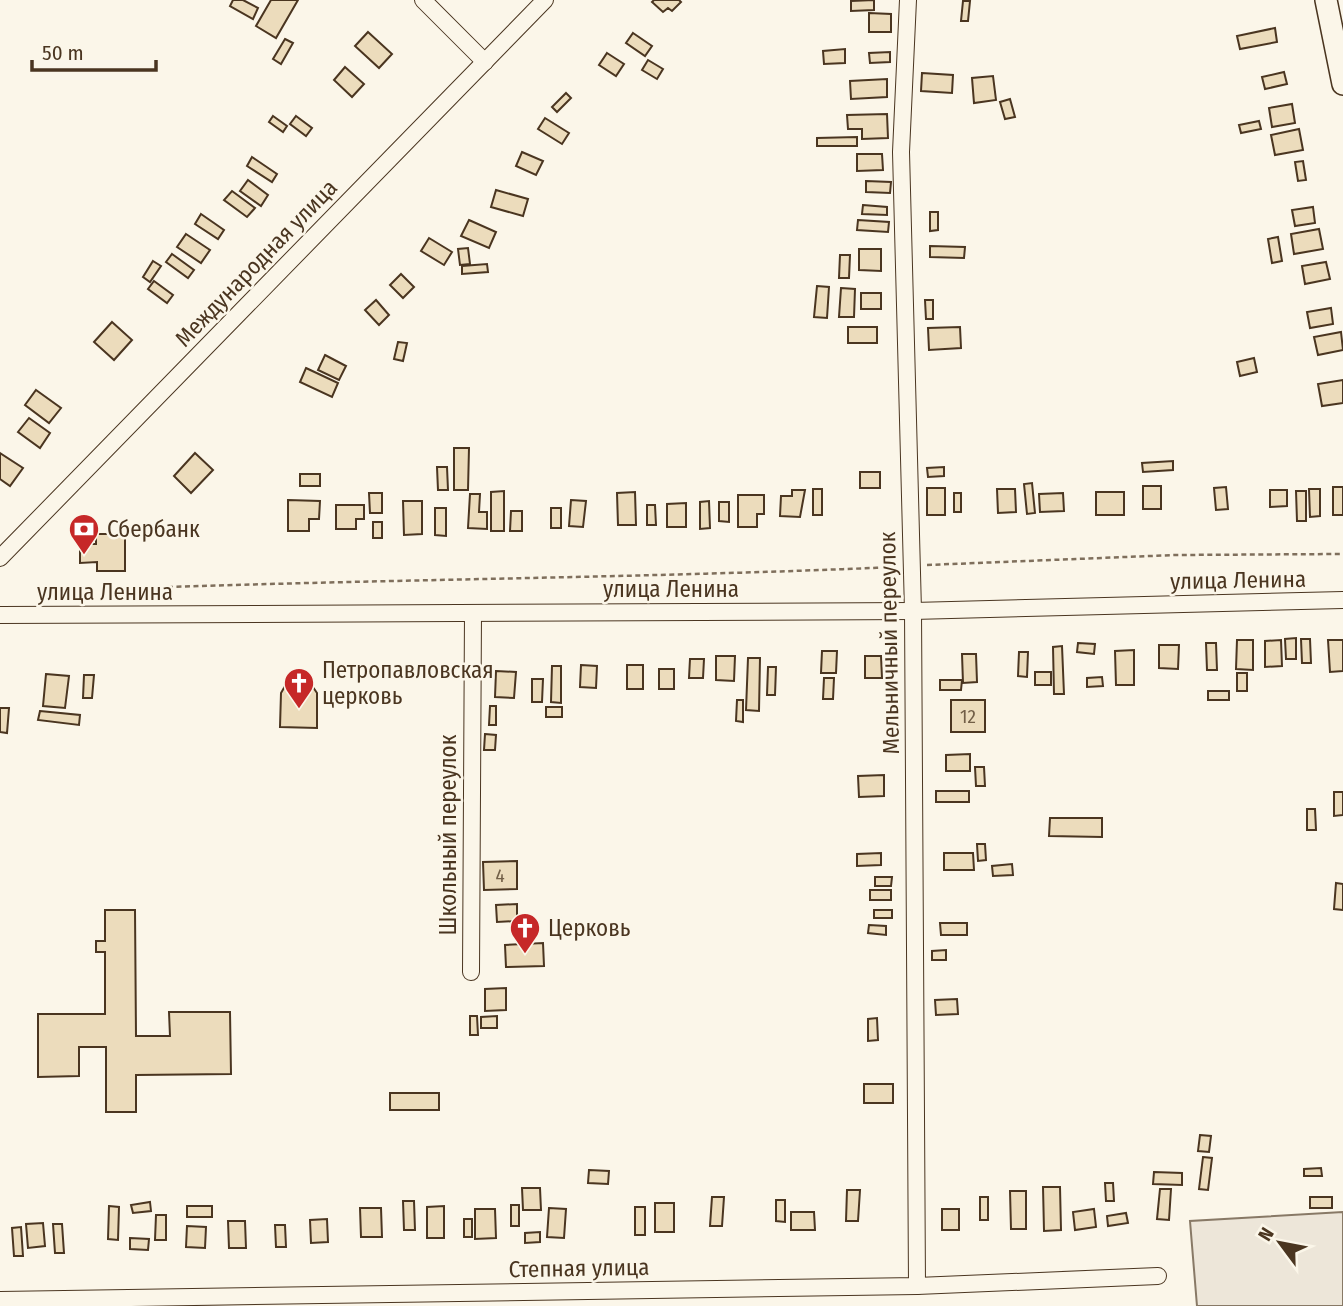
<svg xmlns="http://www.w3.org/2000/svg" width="1343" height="1306" font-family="'Fira Sans Condensed',sans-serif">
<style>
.green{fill:#ede6d9;stroke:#887966;stroke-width:2}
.building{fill:#ecdcbc;stroke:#4a3520;stroke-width:2}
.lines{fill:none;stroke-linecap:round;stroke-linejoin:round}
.minor-casing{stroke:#4a3520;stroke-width:18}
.secondary-casing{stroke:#4a3520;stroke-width:24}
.path{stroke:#7f6f5c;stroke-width:2.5;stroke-dasharray:5 3.5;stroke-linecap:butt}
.minor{stroke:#fbf6e9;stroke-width:16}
.secondary{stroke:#fbf6e9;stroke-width:21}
.labels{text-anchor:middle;stroke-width:5;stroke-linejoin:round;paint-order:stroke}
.number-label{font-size:19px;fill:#725f47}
.street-label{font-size:23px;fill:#4a3520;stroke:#fbf6e9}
.poi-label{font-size:23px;fill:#4a3520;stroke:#fbf6e9;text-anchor:start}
</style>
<rect width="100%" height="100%" fill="#fbf6e9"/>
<path class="green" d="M1343,1212v94h-146l-7,-85z"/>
<g class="building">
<path d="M233,0h10l15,8 -5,11 -23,-13z"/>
<path d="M271,0h27l-22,38 -20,-12z"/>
<path d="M654,0h25l2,2 -9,9 -4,-3 -5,4 -11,-10z"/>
<path d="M874,0v10l-23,1v-10z"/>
<path d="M963,1h7l-2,20h-7z"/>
<path d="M869,13l22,1v18h-22z"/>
<path d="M1275,28l2,14 -37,7 -3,-13z"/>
<path d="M368,32l24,22 -13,14 -24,-22z"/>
<path d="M633,33l19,13 -7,10 -19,-13z"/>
<path d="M285,39l8,4 -12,21 -8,-5z"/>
<path d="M845,49v14l-21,1 -1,-13z"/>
<path d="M890,52v10l-20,1 -1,-10z"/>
<path d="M607,53l17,11 -8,12 -17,-11z"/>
<path d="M648,60l15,9 -6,10 -15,-9z"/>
<path d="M345,67l19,17 -12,13 -18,-17z"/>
<path d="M1284,72l3,12 -22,5 -3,-12z"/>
<path d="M922,73l31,2 -1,18 -31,-2z"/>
<path d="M993,76l3,24 -22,3 -2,-25z"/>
<path d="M887,79v18l-36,2 -1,-18z"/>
<path d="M566,93l5,5 -14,14 -5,-5z"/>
<path d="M1010,99l5,18 -10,2 -5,-17z"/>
<path d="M1292,104l3,19 -23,4 -3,-19z"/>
<path d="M887,114l1,24 -26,1v-10h-14l-1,-14z"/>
<path d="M273,116l14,10 -4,6 -14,-10z"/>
<path d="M296,116l16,12 -6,8 -16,-12z"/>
<path d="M545,118l24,15 -7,11 -24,-15z"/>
<path d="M1259,121l2,8 -20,4 -2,-8z"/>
<path d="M1299,129l4,21 -28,5 -4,-20z"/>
<path d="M857,137v9h-40v-8z"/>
<path d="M522,152l21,9 -7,14 -20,-9z"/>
<path d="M857,154h25l1,16 -26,1z"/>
<path d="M252,157l25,17 -5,8 -25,-16z"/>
<path d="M1303,161l3,19 -8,1 -3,-19z"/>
<path d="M248,180l20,15 -7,11 -21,-15z"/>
<path d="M866,181l25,1 -1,11 -24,-1z"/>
<path d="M496,190l32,9 -5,17 -32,-9z"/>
<path d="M232,191l23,17 -8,9 -23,-17z"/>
<path d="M863,205l24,2v8l-25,-1z"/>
<path d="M1313,207l2,16 -20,3 -3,-16z"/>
<path d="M930,212h8v18l-8,1z"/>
<path d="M201,214l23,16 -6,9 -23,-15z"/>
<path d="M469,220l27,12 -7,16 -28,-12z"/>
<path d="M858,220l31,2 -1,10 -31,-2z"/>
<path d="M1319,229l4,20 -29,5 -3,-20z"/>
<path d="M186,234l24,16 -9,13 -24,-16z"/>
<path d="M1278,237l4,24 -10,2 -4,-24z"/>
<path d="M429,238l23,14 -8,13 -23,-14z"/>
<path d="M930,246l35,1 -1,11 -34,-1z"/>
<path d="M468,248l2,16 -10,1 -2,-16z"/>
<path d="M859,249h22v22l-22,-1z"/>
<path d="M172,254l22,16 -6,8 -22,-16z"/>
<path d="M840,255h10l-1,23h-10z"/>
<path d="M153,261l8,5 -11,16 -7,-5z"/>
<path d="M1326,262l4,17 -25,5 -3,-18z"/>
<path d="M487,264l1,8 -26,2v-8z"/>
<path d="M401,274l13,13 -11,11 -13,-13z"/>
<path d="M154,281l19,14 -6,8 -19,-14z"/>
<path d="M817,286l12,1 -2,31 -13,-1z"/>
<path d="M841,288l14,1 -1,28h-15z"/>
<rect x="861" y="293" width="20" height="16"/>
<path d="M376,300l13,15 -10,10 -14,-15z"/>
<path d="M925,300h8v19h-7z"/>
<path d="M1331,308l2,16 -23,4 -3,-16z"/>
<path d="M112,322l20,18 -18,20 -20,-18z"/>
<rect x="848" y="327" width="29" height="16"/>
<path d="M960,327l1,21 -32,2 -1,-22z"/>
<path d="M1341,332l2,18 -25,5 -4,-18z"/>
<path d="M398,342l9,1 -4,18 -9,-2z"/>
<path d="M325,355l21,11 -7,14 -21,-10z"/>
<path d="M1254,358l3,14 -17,4 -3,-14z"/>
<path d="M306,368l32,15 -6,14 -32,-15z"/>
<path d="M1343,380v23l-21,3 -4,-22z"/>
<path d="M36,390l25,18 -12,15 -24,-18z"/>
<path d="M29,418l21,15 -10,15 -22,-16z"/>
<path d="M454,448h15l-1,42h-14z"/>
<path d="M0,453l23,15 -13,18 -10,-7z"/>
<path d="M195,453l18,17 -22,23 -17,-17z"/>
<path d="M1173,461v9l-30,2 -1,-9z"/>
<path d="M437,467h10l1,23h-10z"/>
<path d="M944,467v9l-16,1 -1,-9z"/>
<rect x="860" y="472" width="20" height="16"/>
<rect x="300" y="474" width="20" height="12"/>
<path d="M1032,483l3,30 -8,1 -3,-30z"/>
<rect x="1143" y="486" width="18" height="23"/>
<path d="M1226,487l2,22 -12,1 -2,-22z"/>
<rect x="1333" y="487" width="10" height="28"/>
<rect x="927" y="488" width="18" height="27"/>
<rect x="813" y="489" width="9" height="26"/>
<path d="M997,489h18l1,23 -18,1z"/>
<path d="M1309,489h11v27l-10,1z"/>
<path d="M792,490h13l-5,27 -20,-1 1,-20h11z"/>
<path d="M1270,490h17v16l-17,1z"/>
<path d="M504,491v40h-13v-39z"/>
<path d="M1296,491h10v30h-9z"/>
<path d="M635,492l1,33h-18l-1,-32z"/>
<rect x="1096" y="492" width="28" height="23"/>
<path d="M369,493h13v20h-12z"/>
<rect x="954" y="493" width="7" height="19"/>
<path d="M1063,493l1,18 -24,1 -1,-18z"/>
<path d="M470,494h10l-1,18h8v17l-19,-1z"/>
<path d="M738,495h26v19h-7v13h-19z"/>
<path d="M288,500l32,1 -1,18h-10v12h-21z"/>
<path d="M571,500l15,1 -3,26 -14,-1z"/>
<path d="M403,501h19v33l-18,1z"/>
<path d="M709,501l1,27 -10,1v-27z"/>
<path d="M719,502h10v20l-10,-1z"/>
<path d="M686,503v24h-19v-23z"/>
<path d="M336,505h28v14h-8v10h-20z"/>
<path d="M647,505h8l1,20h-9z"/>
<path d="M435,508h11v28l-11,-1z"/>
<rect x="551" y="508" width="10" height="20"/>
<path d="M511,511h11v20h-12z"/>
<rect x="373" y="522" width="9" height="16"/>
<path d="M96,534h29v37h-28v-9l-17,1v-19h16z"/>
<path d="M1296,638v21h-10l-1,-20z"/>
<path d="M1301,639h9l1,24h-9z"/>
<path d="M1237,640h16v30l-17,-1z"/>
<path d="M1281,640l1,26 -17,1v-26z"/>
<path d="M1328,640h15v31l-13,1z"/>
<path d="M1078,643l17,1 -1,10 -17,-2z"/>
<path d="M1206,643h10l1,27h-10z"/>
<path d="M1159,645h20l-1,24 -19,-1z"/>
<path d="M1062,646l2,48h-10l-1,-47z"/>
<path d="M1134,650v35h-18l-1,-34z"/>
<path d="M822,651h15l-1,22h-15z"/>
<path d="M1019,652h9l-1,25 -9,-1z"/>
<path d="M962,654h14l1,28 -14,1z"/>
<path d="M716,656h19l-1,25 -18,-1z"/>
<path d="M865,656h16l1,22h-17z"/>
<path d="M748,658h12l-1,53 -13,-1z"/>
<path d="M690,659h14l-1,19h-14z"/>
<path d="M581,665l16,1 -1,22 -16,-1z"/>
<rect x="627" y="665" width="16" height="24"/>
<path d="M552,666h9v37l-10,-1z"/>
<path d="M768,667h8l-1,28h-8z"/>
<rect x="659" y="669" width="15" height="20"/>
<path d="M496,671l20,1 -2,26 -19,-1z"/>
<rect x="1035" y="672" width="16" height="13"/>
<rect x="1237" y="673" width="10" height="18"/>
<path d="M46,674l23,2 -4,32 -22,-2z"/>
<path d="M292,674h12l13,19v35l-37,-1 1,-34z"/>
<path d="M84,675h10l-2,23h-9z"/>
<path d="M1102,677l1,9 -16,1v-9z"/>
<path d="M824,678h10l-1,21h-10z"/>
<path d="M532,679h11l-1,23h-10z"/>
<path d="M940,680h22l-1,10h-21z"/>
<rect x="1208" y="691" width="21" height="9"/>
<path d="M737,700h6v22l-7,-1z"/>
<rect x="951" y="700" width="34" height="32"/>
<path d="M490,706h6v19h-7z"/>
<rect x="546" y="707" width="16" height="10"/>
<path d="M0,708h9l-2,25 -7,-1z"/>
<path d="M40,711l40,4 -1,10 -41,-5z"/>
<path d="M485,734l11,1 -1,15h-11z"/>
<path d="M970,754v17h-24v-16z"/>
<path d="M975,767h9l1,19h-9z"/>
<path d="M884,775v21l-25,1 -1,-21z"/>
<rect x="936" y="791" width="33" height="11"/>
<path d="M1334,792h9v23l-9,1z"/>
<path d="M1307,809h8l1,21h-9z"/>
<path d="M1050,818h52v19l-53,-1z"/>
<path d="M977,844h8l1,16 -8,1z"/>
<path d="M881,853v12l-24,1v-12z"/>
<path d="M944,853h29l1,17h-30z"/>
<path d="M517,861v28l-33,1 -1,-28z"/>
<path d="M1012,864l1,11 -20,1 -1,-10z"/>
<path d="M875,877h17l-1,9h-16z"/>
<path d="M1336,883l7,1v26l-9,-1z"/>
<rect x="870" y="890" width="21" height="10"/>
<path d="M517,904v17l-20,1 -1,-17z"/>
<path d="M105,910h30l1,126h34l-1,-24h61l1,62 -95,1v37h-30v-65h-27v29l-41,1v-63h67v-62h-9v-11h9z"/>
<rect x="874" y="910" width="18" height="8"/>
<path d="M940,923h27v12h-26z"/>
<path d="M869,925l17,1v9l-18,-2z"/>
<path d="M543,943l1,23 -38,1 -1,-22z"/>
<path d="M946,950v10h-14v-9z"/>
<path d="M506,988v22l-21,1v-22z"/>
<path d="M957,999l1,15 -22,1 -1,-15z"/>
<path d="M470,1016h7l1,19h-8z"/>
<path d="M497,1016v12h-16v-11z"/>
<path d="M877,1018l1,22 -10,1v-22z"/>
<rect x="864" y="1084" width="29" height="19"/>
<rect x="390" y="1093" width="49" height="17"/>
<path d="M1200,1135l11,1 -2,16 -11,-1z"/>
<path d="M1203,1157l9,1 -4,32 -9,-1z"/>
<path d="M1321,1168l1,8h-18v-7z"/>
<path d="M589,1170l20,1 -1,13 -20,-1z"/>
<path d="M1154,1172l28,1v12l-29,-1z"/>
<path d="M1105,1183h8l1,18h-8z"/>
<path d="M1043,1187h17l1,43 -17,1z"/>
<path d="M522,1188h18l1,22h-18z"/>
<path d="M1160,1189h11l-2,31 -12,-1z"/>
<path d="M847,1190h13l-2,31h-12z"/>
<path d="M1010,1191h16v38h-15z"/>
<path d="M712,1197h12l-2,29h-12z"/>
<rect x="980" y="1197" width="8" height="23"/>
<rect x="1310" y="1197" width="22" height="11"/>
<path d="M776,1200h9v22l-9,-1z"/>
<path d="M403,1201h11l1,29h-11z"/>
<path d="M150,1202l1,9 -18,2 -2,-8z"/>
<rect x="655" y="1203" width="19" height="29"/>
<rect x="511" y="1205" width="8" height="21"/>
<path d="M109,1206l10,1 -1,33 -10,-1z"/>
<rect x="187" y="1206" width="25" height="11"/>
<path d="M444,1206v32h-17v-31z"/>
<rect x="635" y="1207" width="10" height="28"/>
<path d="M360,1208h21l1,29h-21z"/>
<path d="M549,1208l17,1 -2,29 -17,-1z"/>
<path d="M475,1209h20l1,29 -21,1z"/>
<rect x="942" y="1209" width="17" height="21"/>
<path d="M1094,1209l2,18 -21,3 -2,-18z"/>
<path d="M791,1212h23l1,18h-24z"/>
<path d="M1126,1213l2,10 -20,3 -1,-10z"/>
<path d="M156,1215h10v25h-11z"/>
<path d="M327,1219l1,23 -17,1 -1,-23z"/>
<rect x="464" y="1219" width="8" height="18"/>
<path d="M228,1221h17l1,27h-17z"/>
<path d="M43,1223l2,23 -17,2 -2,-24z"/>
<path d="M53,1224h9l2,29h-9z"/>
<path d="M275,1225h10l1,22h-10z"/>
<path d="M187,1226l19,1 -1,21 -19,-1z"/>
<path d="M21,1227l2,29h-9l-2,-28z"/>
<path d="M540,1232v10l-15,1v-10z"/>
<path d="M130,1238l19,1 -1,11 -18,-1z"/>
</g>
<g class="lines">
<g class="minor-casing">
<g id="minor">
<path d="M423,0l62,62"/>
<path d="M908,0l-7,152 12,459 4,675"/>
<path d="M0,558l545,-558"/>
<path d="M0,615l913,-4 430,-11"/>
<path d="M471,972l2,-359"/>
<path d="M0,1300l917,-14 241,-10"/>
</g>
</g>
<g class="secondary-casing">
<path id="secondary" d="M1326,0l17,84"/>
</g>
<g class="path">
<path d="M927,565l248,-10 168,-1"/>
<path d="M130,599l11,-11c252,-9 503,-10 754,-21"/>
</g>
<use href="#minor" class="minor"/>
<use href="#secondary" class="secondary"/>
</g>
<defs>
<g id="bank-pin" transform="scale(1.575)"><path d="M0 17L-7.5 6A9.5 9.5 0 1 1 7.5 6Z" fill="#c62828" stroke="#fbf6e9"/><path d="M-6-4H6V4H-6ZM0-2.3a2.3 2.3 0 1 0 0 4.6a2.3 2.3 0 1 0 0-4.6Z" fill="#fff"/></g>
<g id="church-pin" transform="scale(1.575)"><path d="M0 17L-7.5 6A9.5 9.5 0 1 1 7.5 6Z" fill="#c62828" stroke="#fbf6e9"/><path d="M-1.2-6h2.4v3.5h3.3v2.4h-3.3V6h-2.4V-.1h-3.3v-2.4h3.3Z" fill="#fff"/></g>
</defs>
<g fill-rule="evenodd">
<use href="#bank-pin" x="84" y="529"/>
<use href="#church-pin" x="299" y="683"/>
<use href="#church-pin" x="525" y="928"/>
</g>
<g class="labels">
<g class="number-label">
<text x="968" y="723">12</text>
<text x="500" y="882">4</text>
</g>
<g class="street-label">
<text transform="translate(256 263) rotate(-46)" y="8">Международная улица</text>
<text transform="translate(1238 580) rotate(-1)" y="8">улица Ленина</text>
<text x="671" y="597">улица Ленина</text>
<text x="105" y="600">улица Ленина</text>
<text transform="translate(889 643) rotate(-91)" y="8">Мельничный переулок</text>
<text transform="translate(448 835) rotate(-90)" y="8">Школьный переулок</text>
<text transform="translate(579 1268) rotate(-1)" y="8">Степная улица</text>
</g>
<g class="poi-label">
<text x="107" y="537">Сбербанк</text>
<text x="322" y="678">Петропавловская<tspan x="322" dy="26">церковь</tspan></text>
<text x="548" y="936">Церковь</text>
</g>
</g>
<g transform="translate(1280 1243) rotate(302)" stroke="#fbf6e9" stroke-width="5" paint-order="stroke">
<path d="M0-5L12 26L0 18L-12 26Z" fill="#4a3520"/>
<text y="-10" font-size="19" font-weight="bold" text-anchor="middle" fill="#4a3520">N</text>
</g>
<path d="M32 60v10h124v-10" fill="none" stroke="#4a3520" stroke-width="3.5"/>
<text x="42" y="60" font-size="21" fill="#4a3520" stroke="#fbf6e9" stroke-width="5" paint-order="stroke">50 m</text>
</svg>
